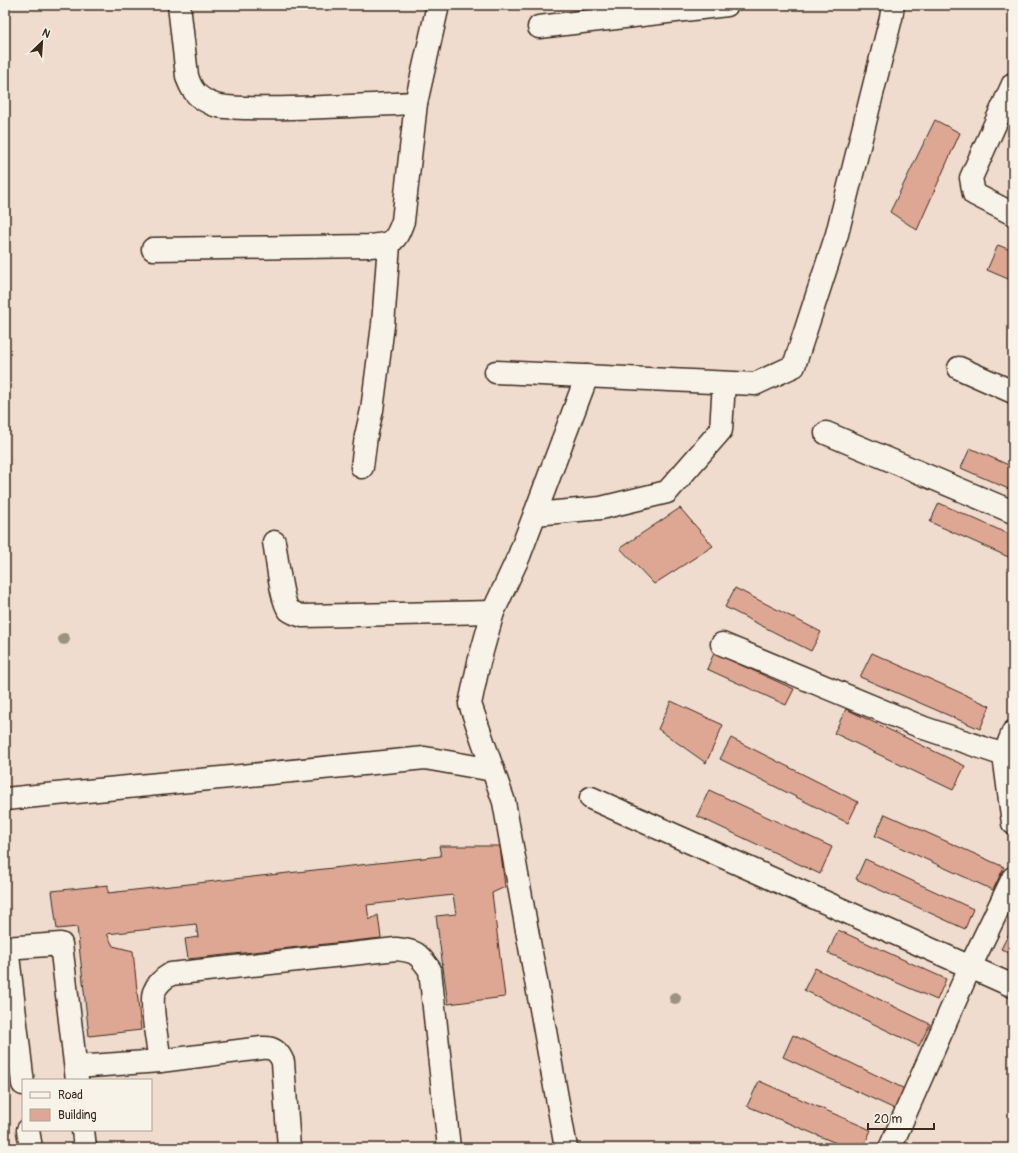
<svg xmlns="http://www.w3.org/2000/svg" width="1018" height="1153" font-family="Pangolin,sans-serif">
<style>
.building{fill:#dda793;stroke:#3b2a1e}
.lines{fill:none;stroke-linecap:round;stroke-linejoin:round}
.minor-casing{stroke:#3b2a1e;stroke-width:25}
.minor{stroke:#f7f3e8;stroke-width:22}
.tree{fill:#9c927e}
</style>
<rect width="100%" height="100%" fill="#efdcce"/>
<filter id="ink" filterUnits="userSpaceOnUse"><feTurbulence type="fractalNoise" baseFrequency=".025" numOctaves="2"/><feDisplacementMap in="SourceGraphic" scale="8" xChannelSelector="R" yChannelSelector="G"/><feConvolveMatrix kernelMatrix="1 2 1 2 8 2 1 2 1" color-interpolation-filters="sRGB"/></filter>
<g filter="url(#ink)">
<g class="building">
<path d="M935,120l25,13 -43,97 -27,-18z"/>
<path d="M998,245l15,6v30l-26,-11z"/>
<path d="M970,448l43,19v24l-52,-23z"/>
<path d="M939,503l74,33v23l-83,-37z"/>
<path d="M680,508l33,38 -59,38 -34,-36z"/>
<path d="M735,588l86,44 -10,19 -86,-44z"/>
<path d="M714,653l80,36 -8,16 -79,-36z"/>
<path d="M872,653l118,53 -10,23 -120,-52z"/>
<path d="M671,701l52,24 -17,38 -48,-34z"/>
<path d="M846,709l119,57 -12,24 -119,-57z"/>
<path d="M731,738l127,64 -10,21 -128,-64z"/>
<path d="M709,790l123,57 -12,27 -123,-58z"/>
<path d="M885,814l119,53 -11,23 -118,-54z"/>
<path d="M439,846h61l5,41 -13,6 13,104 -57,7 -12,-88 20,-2 -3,-19 -86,10 2,15 9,-5 3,23 -193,21 -3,-20 13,-2 -2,-13 -89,10 6,12 20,5 8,79 -52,6 -12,-109 -20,2 -5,-38 56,-6v8l333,-37z"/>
<path d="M865,859l108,50 -8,20 -109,-50z"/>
<path d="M1013,926v29l-12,-6z"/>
<path d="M838,930l108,49 -9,21 -109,-47z"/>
<path d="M815,968l115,56 -11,22 -115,-56z"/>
<path d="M793,1035l114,55 -10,20 -114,-53z"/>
<path d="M759,1081l112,49 -8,18h-15l-101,-42z"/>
</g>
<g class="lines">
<g class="minor-casing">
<g id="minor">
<path d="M179,5l8,71c4,14 10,21 23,27 11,6 26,4 39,5 55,2 111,-3 167,-5"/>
<path d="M539,27l188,-22"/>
<path d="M1013,84l-42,94 3,16 39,20"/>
<path d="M153,249l217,-3c22,-2 25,-3 33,-25l13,-118 22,-98"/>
<path d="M959,368l54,24"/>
<path d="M496,372l259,12 39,-18 43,-132 54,-216 2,-13"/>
<path d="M826,433l187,79"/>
<path d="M362,467l4,-31 6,-26 11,-85 6,-81"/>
<path d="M535,514l66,-6 66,-16 54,-62 3,-47"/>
<path d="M274,542c3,14 7,59 15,68 4,3 10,5 14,6l190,-4"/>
<path d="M722,644l202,84 80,27 9,5"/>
<path d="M1013,732l-9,23 9,68"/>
<path d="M591,798l422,188"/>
<path d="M5,799l420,-41 68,12"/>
<path d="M7,947l16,137"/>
<path d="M5,948l56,-4 16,136"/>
<path d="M160,1061c-2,-14 -10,-58 -6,-69 3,-8 10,-14 17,-18l225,-25c20,2 22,4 34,21l19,178"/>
<path d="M76,1067l84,-6 102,-13c12,-1 17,4 21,14l6,86"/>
<path d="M28,1130l3,18"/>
<path d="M83,1130l2,18"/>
<path d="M566,1148l-62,-346 -34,-98 9,-42 14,-50 26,-56 68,-180"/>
<path d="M890,1148l80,-181 43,-89"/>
</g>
</g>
<use href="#minor" class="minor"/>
</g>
<g class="tree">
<circle cx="64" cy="639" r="6"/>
<circle cx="675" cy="998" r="6"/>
</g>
</g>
<rect width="1018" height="1153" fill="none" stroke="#f7f3e8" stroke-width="20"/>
<rect x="10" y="10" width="998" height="1133" fill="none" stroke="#3b2a1e" stroke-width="1.5" filter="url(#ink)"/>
<rect x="22" y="1079" width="130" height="52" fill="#f7f3e8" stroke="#aca397"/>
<rect x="30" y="1092" width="20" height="6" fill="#f7f3e8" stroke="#aca397"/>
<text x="58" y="1099" font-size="12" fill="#3b2a1e">Road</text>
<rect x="30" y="1109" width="20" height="12" fill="#dda793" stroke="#aca397"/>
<text x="58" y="1119" font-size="12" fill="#3b2a1e">Building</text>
<g transform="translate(42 42) rotate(25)" stroke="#f7f3e8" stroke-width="3" paint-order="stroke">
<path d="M0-3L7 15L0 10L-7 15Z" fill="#3b2a1e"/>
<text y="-6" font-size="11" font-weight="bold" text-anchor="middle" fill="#3b2a1e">N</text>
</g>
<path d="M868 1123v6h66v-6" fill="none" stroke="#3b2a1e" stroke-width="2"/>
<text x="874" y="1123" font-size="12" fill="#3b2a1e" stroke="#f7f3e8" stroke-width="3" paint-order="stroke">20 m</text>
</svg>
